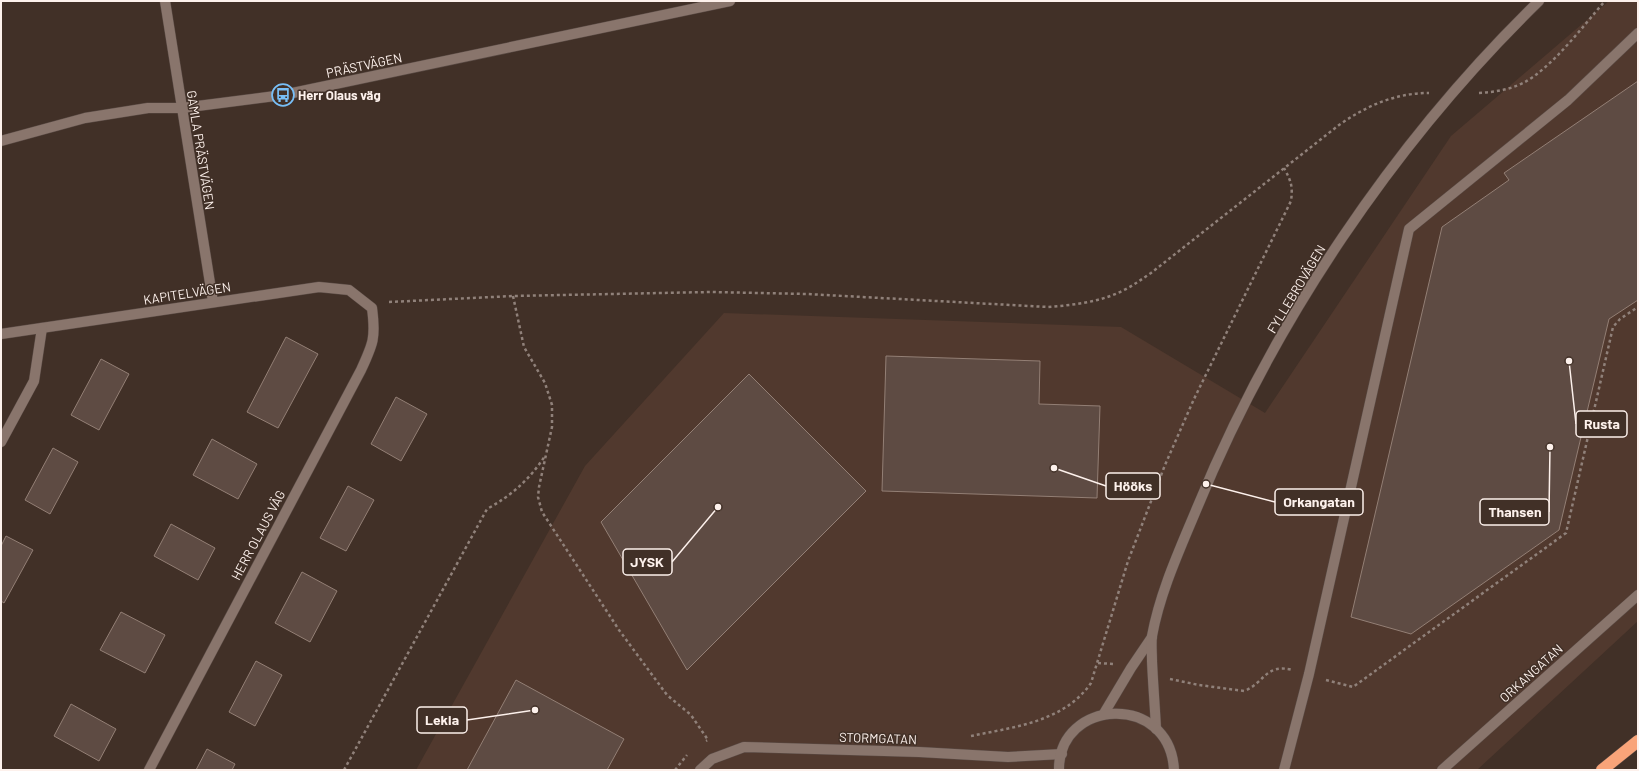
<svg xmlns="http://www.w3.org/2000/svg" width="1639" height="771" font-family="Barlow,sans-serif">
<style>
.built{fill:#51392e}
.building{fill:#5e4b43;stroke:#937f75}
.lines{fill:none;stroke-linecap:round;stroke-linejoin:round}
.lane-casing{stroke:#5a4b45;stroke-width:11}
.street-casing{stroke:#5a4b45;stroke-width:11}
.secondary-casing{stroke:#5a4b45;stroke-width:11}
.highway-casing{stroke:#5a4b45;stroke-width:13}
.path{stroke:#90817a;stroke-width:2.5;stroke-dasharray:3 3;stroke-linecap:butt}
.lane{stroke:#89756c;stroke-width:10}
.street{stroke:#89756c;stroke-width:10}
.secondary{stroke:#89756c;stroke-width:10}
.highway{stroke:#f9a479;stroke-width:12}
.labels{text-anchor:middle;stroke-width:3;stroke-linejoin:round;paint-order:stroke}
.street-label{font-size:13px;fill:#fdf1ec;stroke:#413027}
.poi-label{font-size:13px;font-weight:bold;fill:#fdf1ec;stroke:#413027;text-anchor:start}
.leader{fill:none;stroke:#fdf1ec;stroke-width:1.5}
.callout-dot{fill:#fdf1ec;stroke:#413027;stroke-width:1.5}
.callout{fill:#413027;stroke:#fdf1ec;stroke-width:1.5}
.callout-label{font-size:14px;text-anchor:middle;font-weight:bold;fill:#fdf1ec}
</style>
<rect width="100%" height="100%" fill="#413027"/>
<path class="built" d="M1609,1h29v620l-161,149h-1061l169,-304 139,-153 397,14 144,86 186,-277z"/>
<g class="building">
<path d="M1638,81v219l-29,19 -50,211 -148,104 -60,-17 91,-390 67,-47 -5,-7z"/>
<path d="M286,337l32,17 -40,74 -31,-16z"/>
<path d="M886,356l154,5 -1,43 61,2 -3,92 -215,-7z"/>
<path d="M101,359l28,15 -30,56 -28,-15z"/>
<path d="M749,374l117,117 -179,179 -86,-148z"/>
<path d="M396,397l31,17 -26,47 -30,-17z"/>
<path d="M212,439l45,25 -19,35 -45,-24z"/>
<path d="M53,448l25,14 -28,52 -25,-14z"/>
<path d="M348,486l26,14 -28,51 -26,-13z"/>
<path d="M171,524l44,24 -17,32 -44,-24z"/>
<path d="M6,536l27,14 -29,53 -3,-2v-55z"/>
<path d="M302,572l35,19 -27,51 -35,-19z"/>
<path d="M121,612l44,23 -20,38 -45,-23z"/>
<path d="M256,661l26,14 -27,51 -26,-14z"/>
<path d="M516,680l108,59 -17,31h-140z"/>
<path d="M71,704l45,25 -17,32 -45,-25z"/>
<path d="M207,749l28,15 -3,6h-36z"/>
</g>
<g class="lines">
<g class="lane-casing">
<path id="lane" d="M1284,770l25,-96 100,-445 159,-129 70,-67"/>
</g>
<g class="street-casing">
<g id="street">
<path d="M165,1l48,301"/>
<path d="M1,334l318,-47 30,3 23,18c4,30 1,36 -11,62l-212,400"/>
<path d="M1,442l33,-61 8,-53"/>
<path d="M700,770l12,-11 32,-12 175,5 89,5 54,-3"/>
<path d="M1442,770l196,-175"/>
</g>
</g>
<g class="secondary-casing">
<g id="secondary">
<path d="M1,141l84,-23 63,-10h34l101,-13 447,-94"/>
<path d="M1103,715l28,-47 21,-31"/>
<path d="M1156,729c-1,-22 -3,-45 -4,-68 0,-8 -1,-17 0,-25 8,-44 28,-87 45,-128 76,-186 198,-367 342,-507"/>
<path d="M1059,770c-1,-72 111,-78 115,0"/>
</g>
</g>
<g class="highway-casing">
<path id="highway" d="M1602,770l36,-29"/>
</g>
<g class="path">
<path d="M1479,93c15,-1 30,-3 44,-10 29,-15 60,-57 82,-82"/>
<path d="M513,296l11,51 21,36 7,22v22l-13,60 -1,10 4,15 77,118 48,65 24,20 17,25 -2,1"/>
<path d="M389,302l124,-6 197,-4 97,2 241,13c26,-2 53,-5 76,-17 10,-5 18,-11 27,-17l188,-148c27,-19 56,-32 90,-32"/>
<path d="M1098,663l15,1"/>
<path d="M1170,679l29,6 45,6c21,-8 21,-28 49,-21"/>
<path d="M1326,680l27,7 213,-154 47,-206 7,-8 18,-12"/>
<path d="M971,736c43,-9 93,-14 120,-53l37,-122 37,-96 29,-66 97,-198c2,-15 0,-20 -7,-33"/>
<path d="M344,770l143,-261c25,-14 42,-29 58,-53"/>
<path d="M675,770l12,-15"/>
</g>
<use href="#lane" class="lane"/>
<use href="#street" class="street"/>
<use href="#secondary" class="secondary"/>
<use href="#highway" class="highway"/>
</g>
<defs>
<g id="bus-ring" transform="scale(1.15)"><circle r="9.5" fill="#413027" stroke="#78bff7" stroke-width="1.5"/><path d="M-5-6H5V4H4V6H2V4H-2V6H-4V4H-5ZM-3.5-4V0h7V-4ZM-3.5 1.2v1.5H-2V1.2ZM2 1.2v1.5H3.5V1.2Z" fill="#78bff7"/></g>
</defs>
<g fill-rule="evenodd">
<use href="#bus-ring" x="283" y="95"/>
</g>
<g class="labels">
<g class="street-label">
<text transform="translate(364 65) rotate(-12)" y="5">PRÄSTVÄGEN</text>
<text transform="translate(201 150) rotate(81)" y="5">GAMLA PRÄSTVÄGEN</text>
<text transform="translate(1296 289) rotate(-59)" y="5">FYLLEBROVÄGEN</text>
<text transform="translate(187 293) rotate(-9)" y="5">KAPITELVÄGEN</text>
<text transform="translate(258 535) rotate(-62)" y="5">HERR OLAUS VÄG</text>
<text transform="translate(1531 673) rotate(-42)" y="5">ORKANGATAN</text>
<text transform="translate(878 738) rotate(2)" y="5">STORMGATAN</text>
</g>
<g class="poi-label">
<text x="298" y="100">Herr Olaus väg</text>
</g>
</g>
<path class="leader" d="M1569 361L1576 424M1054 468L1106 486M1206 484L1275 502M1550 447L1549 512M718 507L672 562M535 710L467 720"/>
<g class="callout-dot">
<circle cx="1569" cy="361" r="4"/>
<circle cx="1054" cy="468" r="4"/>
<circle cx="1206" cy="484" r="4"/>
<circle cx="1550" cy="447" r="4"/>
<circle cx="718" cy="507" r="4"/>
<circle cx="535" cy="710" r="4"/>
</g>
<g class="callout">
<rect x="1576" y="411" width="51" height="26" rx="4"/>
<rect x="1106" y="473" width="54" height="26" rx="4"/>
<rect x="1275" y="489" width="88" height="26" rx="4"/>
<rect x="1480" y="499" width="69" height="26" rx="4"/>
<rect x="623" y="549" width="49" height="26" rx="4"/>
<rect x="417" y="707" width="50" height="26" rx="4"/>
</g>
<g class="callout-label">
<text x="1602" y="429">Rusta</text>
<text x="1133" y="491">Hööks</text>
<text x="1319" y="507">Orkangatan</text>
<text x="1515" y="517">Thansen</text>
<text x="647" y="567">JYSK</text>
<text x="442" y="725">Lekia</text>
</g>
<rect width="1639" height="771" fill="none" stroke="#fdf1ec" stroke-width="4"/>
</svg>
